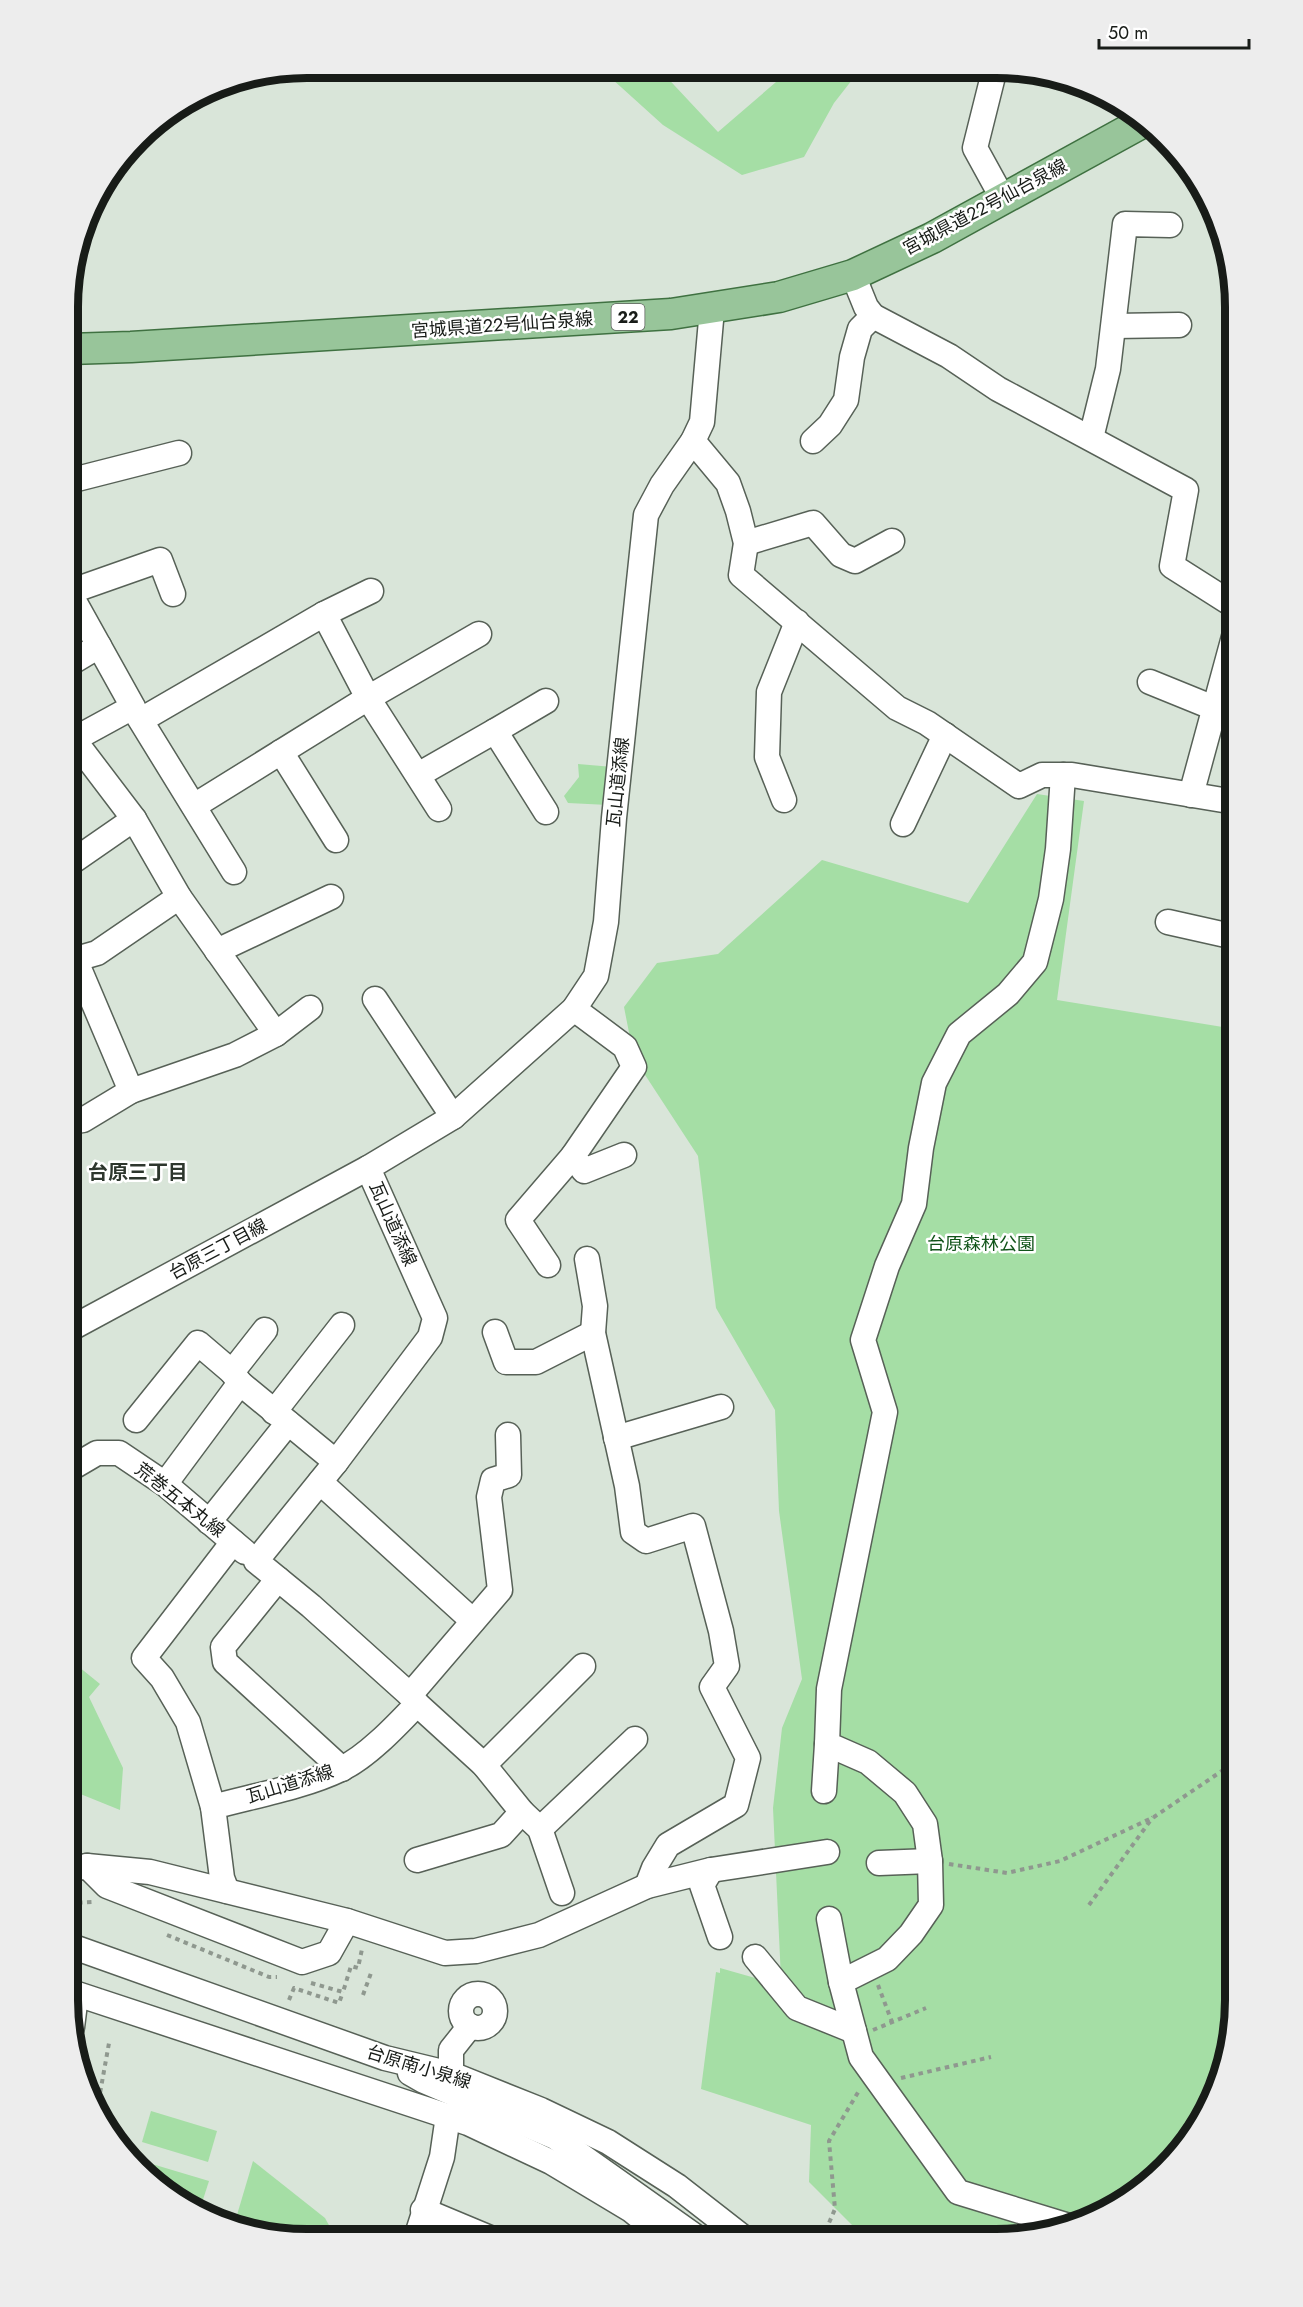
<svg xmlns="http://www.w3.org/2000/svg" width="1303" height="2307" font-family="Jost,'Noto Sans JP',sans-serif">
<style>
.green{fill:#a5dea5}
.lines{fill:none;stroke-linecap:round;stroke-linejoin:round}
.minor-casing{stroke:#576157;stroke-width:27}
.major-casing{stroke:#3f7141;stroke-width:33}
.path{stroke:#8f988f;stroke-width:4;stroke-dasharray:4.5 4.5;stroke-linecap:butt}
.minor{stroke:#fff;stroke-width:24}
.major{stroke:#98c59a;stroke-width:30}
.labels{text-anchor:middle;stroke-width:5;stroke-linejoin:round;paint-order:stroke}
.shield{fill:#fff;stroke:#5d605d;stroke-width:1.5}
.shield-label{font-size:16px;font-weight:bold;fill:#181c18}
.street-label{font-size:18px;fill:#181c18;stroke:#fff}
.park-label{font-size:18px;fill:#115419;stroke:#fff}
.neighbourhood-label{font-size:20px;font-weight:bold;fill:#2d362d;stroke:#fff}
.rim{fill:none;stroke:#181c18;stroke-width:8}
</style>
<rect width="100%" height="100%" fill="#d9e5d9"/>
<g class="green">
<path d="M601,69l43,1 3,4 4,-4h9l58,62 72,-62 69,1 -25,32 -30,54 -62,18 -79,-50z"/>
<path d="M578,764l35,3 -5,38 -40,-2 -4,-7 15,-19z"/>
<path d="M1037,794l47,7 -27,199 178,29v987l-12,61 -37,68 -45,45 -68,37 -77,12h-130l-57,-57 2,-57 -110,-36 15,-117 4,1v-5l46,13 15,-2 -8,-171 9,-80 20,-49 -23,-168 -4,-101 -59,-102 -18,-152 -64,-98 -10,-51 33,-44 61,-9 104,-94 146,43z"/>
<path d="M68,1658l32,26 -11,13 34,71 -3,42 -52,-21z"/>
<path d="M151,2111l66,20 -9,31 -66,-20z"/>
<path d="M142,2161l67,20 -10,31 -50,-32 -9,-11z"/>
<path d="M253,2161l72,57 11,20 -60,-1 -42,-12z"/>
</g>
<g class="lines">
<g class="minor-casing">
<g id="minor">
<path d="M994,72l-19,76 28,51"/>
<path d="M853,275l13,32 7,9 76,40 49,33 188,101 -14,76 63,40"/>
<path d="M1114,326l65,-1"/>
<path d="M1091,438l17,-69 17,-145 45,1"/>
<path d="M693,441l35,42 10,28 8,32 -5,32 156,133 30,15 92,63 23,-11h30l163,27"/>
<path d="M813,441l17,-16 16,-25 6,-43 8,-28 13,-13"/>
<path d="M69,481l110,-28"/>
<path d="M746,543l67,-20 28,32 14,6 37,-20"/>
<path d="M69,592l91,-32 13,34"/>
<path d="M324,614l44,84 71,111"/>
<path d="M69,664l30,-18"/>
<path d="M1150,682l64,26 21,1"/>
<path d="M133,708l101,164"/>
<path d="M141,720l183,-106 47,-23"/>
<path d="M495,731l51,-30"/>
<path d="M74,740l60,79 45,78 97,137"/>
<path d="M69,742l64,-35 -64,-115"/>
<path d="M281,752l55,88"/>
<path d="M418,775l77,-44 51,81"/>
<path d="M1063,775l-5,74 -7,50 -16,63 -27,32 -49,40 -25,49 -13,65 -7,56 -27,62 -24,74 22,72 -56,277 -2,55 41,18 37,31 20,31 5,37 1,44 -20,29 -24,25 -46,23 20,75 97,135 114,35"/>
<path d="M1191,795l44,-162"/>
<path d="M784,800l-17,-43 2,-65 28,-70"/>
<path d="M194,806l174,-108 111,-64"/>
<path d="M903,824l42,-89"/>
<path d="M69,864l65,-45"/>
<path d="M1168,922l67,15"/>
<path d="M217,951l114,-54"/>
<path d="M75,959l56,132"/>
<path d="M69,961l28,-8 82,-56"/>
<path d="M375,999l78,118"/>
<path d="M574,1009l51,38 9,20 -61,89 11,15 40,-16"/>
<path d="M69,1122l14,-2 48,-29 104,-36 41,-21 34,-26"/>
<path d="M587,1259l8,47 -2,27 34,153 6,46 13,9 47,-15 28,105 6,35 -15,21 36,71 -12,47 -68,40 -14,23 -7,18"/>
<path d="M548,1265l-30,-45 55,-64"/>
<path d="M68,1330l300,-162"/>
<path d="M265,1330l-33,42 8,11 96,79"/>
<path d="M495,1332l11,30h30l57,-29"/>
<path d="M274,1412l68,-87"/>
<path d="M136,1420l62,-77 34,29"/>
<path d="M616,1438l105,-31"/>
<path d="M68,1470l29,-17h22l46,31 80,68"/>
<path d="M320,1482l153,139"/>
<path d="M165,1484l75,-101"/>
<path d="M209,1522l79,-99"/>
<path d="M278,1579l-55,68 2,15 117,107"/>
<path d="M410,1695l90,-105 -11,-93 4,-17 16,-5 -1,-40"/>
<path d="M417,1704l67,61 38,47 18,17 22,64"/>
<path d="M484,1765l99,-99"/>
<path d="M824,1791l3,-47"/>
<path d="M213,1807l-25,-85 -26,-44 -18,-20 89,-116"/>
<path d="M540,1829l95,-90"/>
<path d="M417,1860l84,-25 21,-23"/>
<path d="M879,1863l51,-2"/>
<path d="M87,1866l20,20 195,76 27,-9 18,-32"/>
<path d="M68,1870l19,-4 63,6 197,49 98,32 31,-2 63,-16 108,-49 64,-16 -9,15 18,52"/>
<path d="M711,1870l116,-18"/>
<path d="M227,1891l-5,-13 -9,-71c40,-11 91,-20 128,-38 26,-12 56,-44 76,-65l-7,-9 -99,-89 -55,-45 80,-99 94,-125 5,-19 -67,-150 85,-51 121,-108 22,-33 10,-54 8,-104 32,-303 16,-30 31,-44 9,-19 10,-113"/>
<path d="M829,1919l12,63"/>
<path d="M68,1945l317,113 66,16 90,36 67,32 69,44 68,53"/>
<path d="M755,1957l42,51 57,23"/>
<path d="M68,1991l400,132 83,39 80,48 36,29"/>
<circle cx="478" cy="2011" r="17"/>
<path d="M72,2027l4,-32"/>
<path d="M410,2073l14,8 131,56 144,102"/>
<path d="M451,2074v-24l19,-24"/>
<path d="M423,2210l67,28"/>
<path d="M416,2238l26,-81 6,-41"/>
</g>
</g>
<g class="major-casing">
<path id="major" d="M69,349l62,-2 540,-33 108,-17 74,-22 79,-37 213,-117"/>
</g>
<g class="path">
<path d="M949,1864l58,9 53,-12 94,-44 81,-55"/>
<path d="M1089,1905l64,-88"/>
<path d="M68,1915l5,-12 19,-1"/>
<path d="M167,1935l102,42h8"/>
<path d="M311,1983l32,9 8,-26 7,2 4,-19"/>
<path d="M878,1985l14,37"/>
<path d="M363,1995l8,-22"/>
<path d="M289,2000l5,-12 45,15 4,-11"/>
<path d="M873,2030l53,-22"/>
<path d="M901,2078l90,-21"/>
<path d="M97,2110l12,-67"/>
<path d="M822,2239l13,-30 -6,-68 31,-52"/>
</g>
<use href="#minor" class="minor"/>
<use href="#major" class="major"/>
</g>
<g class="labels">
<rect class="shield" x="611.5" y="304" width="33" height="26" rx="4.5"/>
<g class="shield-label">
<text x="628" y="323">22</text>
</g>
<g class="street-label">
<text transform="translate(985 207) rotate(-28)" y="6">宮城県道22号仙台泉線</text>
<text transform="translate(502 325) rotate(-4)" y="6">宮城県道22号仙台泉線</text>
<text transform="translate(618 782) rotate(-84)" y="6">瓦山道添線</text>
<text transform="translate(393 1224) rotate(66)" y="6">瓦山道添線</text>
<text transform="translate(218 1249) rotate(-28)" y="6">台原三丁目線</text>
<text transform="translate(180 1500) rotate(38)" y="6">荒巻五本丸線</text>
<text transform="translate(290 1784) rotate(-17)" y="6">瓦山道添線</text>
<text transform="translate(419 2067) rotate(17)" y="6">台原南小泉線</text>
</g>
<g class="park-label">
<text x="981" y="1250">台原森林公園</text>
</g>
<g class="neighbourhood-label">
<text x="138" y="1179">台原三丁目</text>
</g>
</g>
<path d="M0 0H1303V2307H0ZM307 78H996A229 229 0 0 1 1225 307V2000A229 229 0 0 1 996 2229H307A229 229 0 0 1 78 2000V307A229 229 0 0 1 307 78Z" fill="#ededed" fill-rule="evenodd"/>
<path class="rim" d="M307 78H996A229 229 0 0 1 1225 307V2000A229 229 0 0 1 996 2229H307A229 229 0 0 1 78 2000V307A229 229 0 0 1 307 78Z"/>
<path d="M1099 39v9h150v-9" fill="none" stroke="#181c18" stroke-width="3"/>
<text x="1108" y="39" font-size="18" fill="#181c18" stroke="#ffffff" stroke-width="4.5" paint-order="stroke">50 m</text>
</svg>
